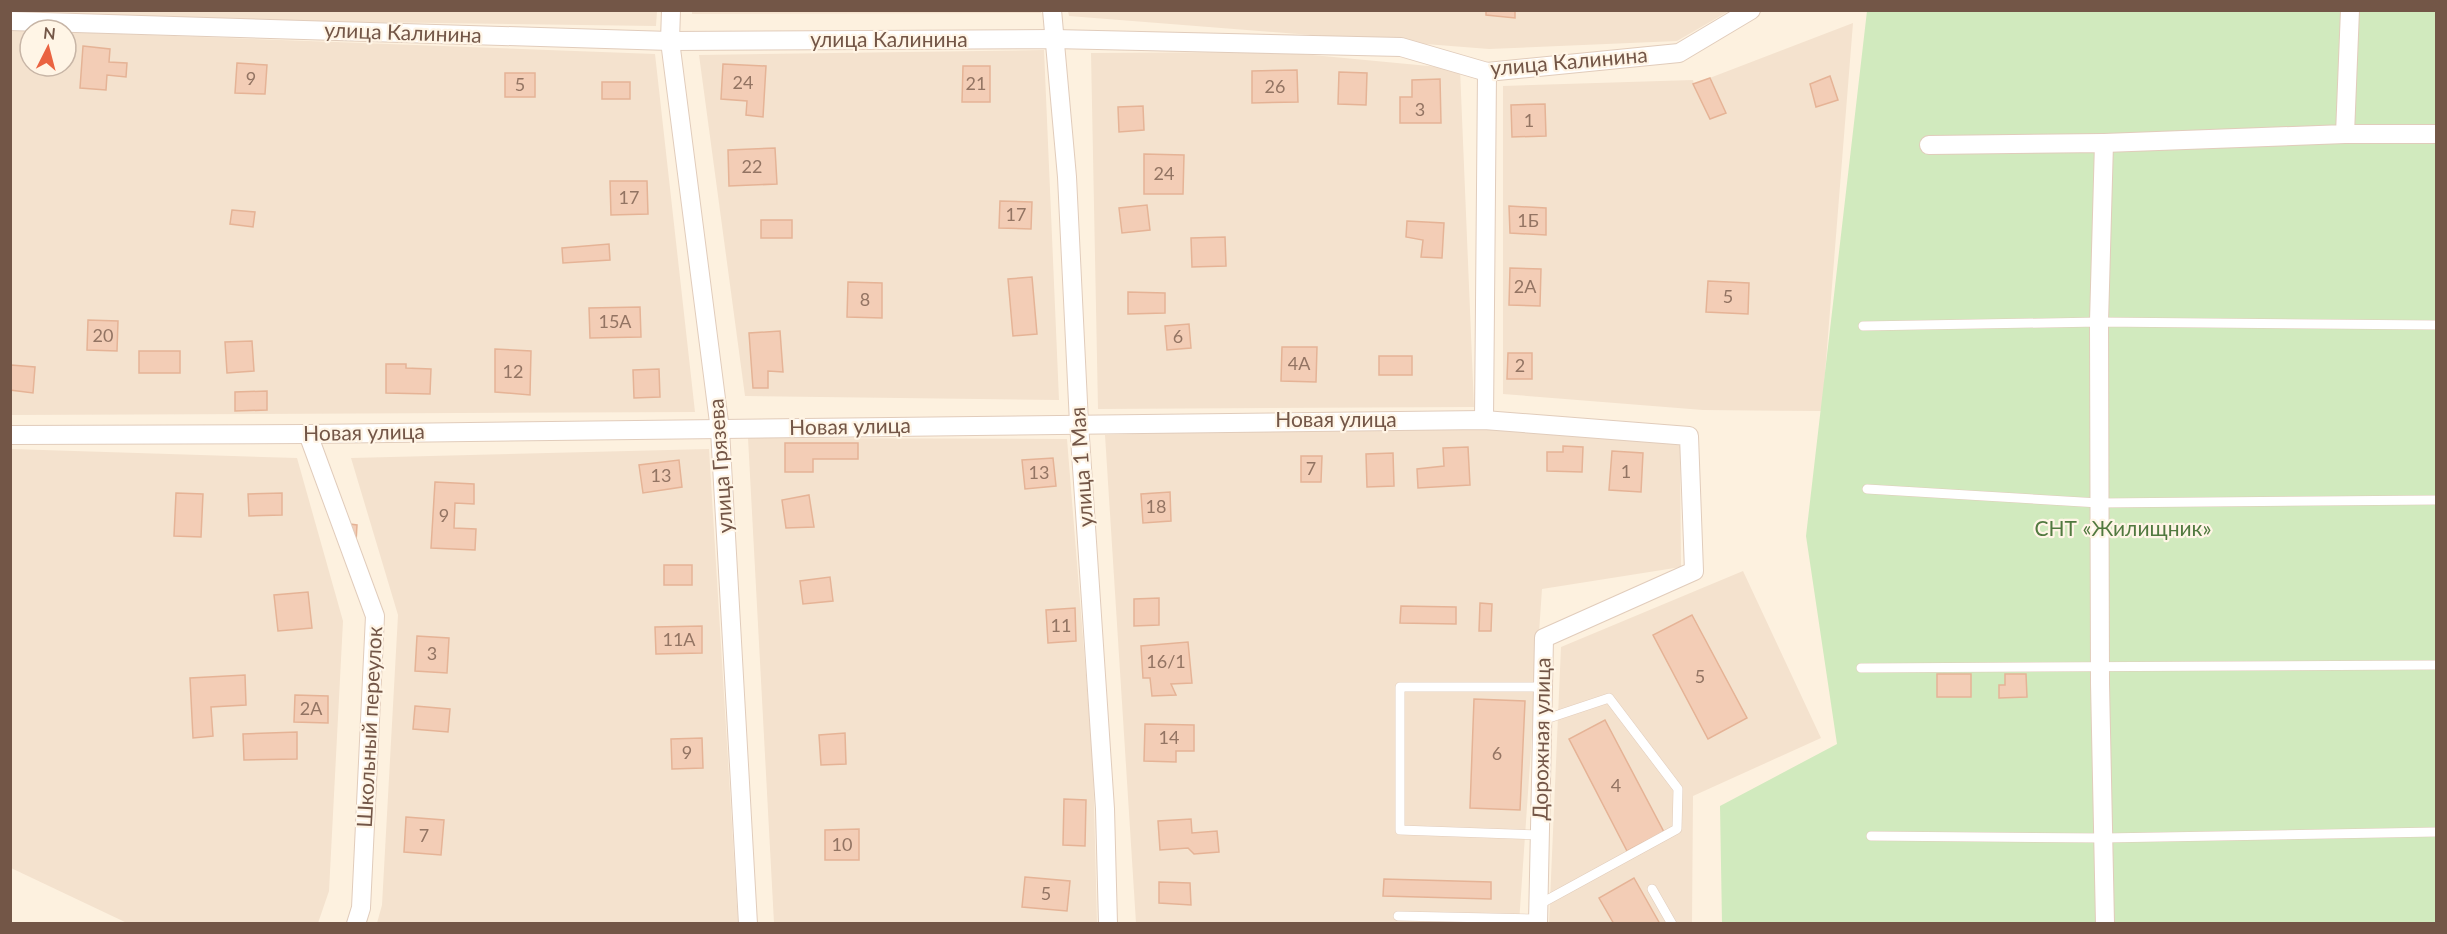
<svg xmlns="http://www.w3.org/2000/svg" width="2447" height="934" font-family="Lato,sans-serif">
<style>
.residential{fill:#f4e2ce}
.green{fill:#d1eabe}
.building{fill:#f3cdb6;stroke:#e5b396;stroke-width:1.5}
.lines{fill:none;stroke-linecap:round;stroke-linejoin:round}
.service-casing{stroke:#e1ccbb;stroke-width:10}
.minor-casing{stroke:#e1ccbb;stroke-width:20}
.service{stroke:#fff;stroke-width:9}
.minor{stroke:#fff;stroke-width:18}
.labels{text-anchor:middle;stroke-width:4.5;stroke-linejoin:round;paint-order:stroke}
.number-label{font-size:18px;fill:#937463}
.street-label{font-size:21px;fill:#735647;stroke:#fff5e6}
.park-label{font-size:21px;fill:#51793f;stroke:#fff5e6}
</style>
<rect width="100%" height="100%" fill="#fdf1df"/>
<g class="residential">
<path d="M11,10l646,1 -1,15 -645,-9z"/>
<path d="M692,11l349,-1v3l-349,1z"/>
<path d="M1068,11h661l-52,30 -188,8 -420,-33z"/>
<path d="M1853,23l-31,388 -119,-1 -200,-16v-308l190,-6 1,4z"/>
<path d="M11,30h19v36h36v-34l589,22 40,358 -684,3z"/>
<path d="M1044,50l15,350 -314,-4 -46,-341z"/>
<path d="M1281,52l179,17 14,338 -376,2 -7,-356z"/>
<path d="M1411,424l269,19 1,124 -139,22 -23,334h-383l-31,-488z"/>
<path d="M748,438l319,1 26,323 4,161h-323z"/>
<path d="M11,449l286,9 46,163 -14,270 -11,32h-191l-116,-55z"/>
<path d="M709,449l29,474h-361l5,-18 16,-290 -47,-157z"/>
<path d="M1743,571l78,167 -128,58 -1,127 -143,1 12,-277z"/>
</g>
<path class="green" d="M1867,11h569v912h-714l-2,-117 117,-62 -31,-208z"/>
<g class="building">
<path d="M1486,10h29v8l-29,-3z"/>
<path d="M83,46l27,3 -1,13 18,1 -1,14 -19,-2 -1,15 -26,-2z"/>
<path d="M237,63l30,2 -2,29 -30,-1z"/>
<path d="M723,64l43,2 -3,51 -17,-2 1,-14 -26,-2z"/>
<path d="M963,66h27v36h-28z"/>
<path d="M1297,70l1,32 -46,1v-32z"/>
<path d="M1339,72l28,1 -1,32 -28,-1z"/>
<rect x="505" y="73" width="30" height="24"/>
<path d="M1830,76l8,24 -22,7 -6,-23z"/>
<path d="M1710,78l16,35 -16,6 -17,-35z"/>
<path d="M1440,79l1,44h-41v-26h12v-17z"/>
<rect x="602" y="82" width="28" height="17"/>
<path d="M1545,104l1,32 -34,1 -1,-32z"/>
<path d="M1143,106l1,24 -25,2 -1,-25z"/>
<path d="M775,148l2,36 -48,2 -1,-36z"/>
<path d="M1144,154l40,1 -1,39h-39z"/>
<path d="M610,181h37l1,33 -37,1z"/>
<path d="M1000,201l32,1 -1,27 -32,-1z"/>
<path d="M1147,205l3,25 -28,3 -3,-25z"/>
<path d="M1509,206l37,2v27l-36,-2z"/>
<path d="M232,210l23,2 -2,15 -23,-3z"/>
<rect x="761" y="220" width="31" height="18"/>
<path d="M1407,221l37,2 -2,35 -21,-1 2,-17 -17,-3z"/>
<path d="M1225,237l1,29 -34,1 -1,-29z"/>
<path d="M609,244l1,16 -47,3 -1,-15z"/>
<path d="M1510,268l31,1 -1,37 -31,-1z"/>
<path d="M1032,277l5,57 -24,2 -5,-57z"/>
<path d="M1708,281l41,2 -1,31 -42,-2z"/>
<path d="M848,282l34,1v35l-35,-1z"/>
<path d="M1128,292l37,1v20l-37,1z"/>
<path d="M640,307l1,30 -51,1 -1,-30z"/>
<path d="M88,320l30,1 -1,30 -30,-1z"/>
<path d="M1189,324l2,24 -24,2 -2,-24z"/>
<path d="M780,331l3,41 -15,-1v17h-15l-4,-55z"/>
<path d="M252,341l2,30 -27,2 -2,-31z"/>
<path d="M1282,347h35l-1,35 -35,-1z"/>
<path d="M495,349l36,2 -1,44 -35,-3z"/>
<rect x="139" y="351" width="41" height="22"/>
<path d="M1508,353h24v26h-25z"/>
<rect x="1379" y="356" width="33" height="19"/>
<path d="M386,364h20v4l25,1 -1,25 -44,-1z"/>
<path d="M11,365l24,2 -2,26 -23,-3z"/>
<path d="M659,369l1,28 -26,1 -1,-28z"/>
<path d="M267,391v19l-32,1v-19z"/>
<path d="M785,443h73v16h-45v13h-28z"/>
<path d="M1563,446l20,1 -1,25 -35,-1v-19h16z"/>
<path d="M1468,447l2,38 -52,3 -1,-19 27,-3 -1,-18z"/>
<path d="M1612,451l31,2 -2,39 -32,-2z"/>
<path d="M1393,453l1,33 -27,1 -1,-33z"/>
<path d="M1301,456h21l-1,26h-20z"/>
<path d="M1053,458l3,28 -31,3 -3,-29z"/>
<path d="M679,460l3,27 -39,6 -4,-28z"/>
<path d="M435,482l39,2v20l-19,-1 -1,25 22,1 -1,21 -44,-2z"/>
<path d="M1170,492l1,29 -28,2 -2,-29z"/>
<path d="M176,493l27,1 -2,43 -27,-1z"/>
<path d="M282,493v22l-33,1 -1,-22z"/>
<path d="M809,495l5,32 -28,1 -4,-28z"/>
<path d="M350,524l7,1 -1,17z"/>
<rect x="664" y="565" width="28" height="20"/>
<path d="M830,577l3,24 -30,3 -3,-23z"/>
<path d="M308,592l4,36 -34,3 -4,-36z"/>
<path d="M1159,598v27l-25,1v-27z"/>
<path d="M1480,603l12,1 -1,27h-12z"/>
<path d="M1401,606l55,1v17l-56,-1z"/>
<path d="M1075,608l1,33 -28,2 -2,-33z"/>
<path d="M1692,615l55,103 -39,21 -55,-104z"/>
<path d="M702,626v27l-46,1 -1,-27z"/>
<path d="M417,636l32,2 -2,35 -32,-2z"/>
<path d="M1188,642l4,41 -21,1 5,11 -24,1 -2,-18h-7l-2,-32z"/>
<rect x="1937" y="674" width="34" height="23"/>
<path d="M2005,674h21l1,23 -28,1v-13h6z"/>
<path d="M245,675l1,30 -35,2 2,29 -20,2 -3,-60z"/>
<path d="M295,695l33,1v27l-34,-1z"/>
<path d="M1474,699l51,2 -5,109 -50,-2z"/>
<path d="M415,706l35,3 -2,23 -35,-3z"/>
<path d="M1605,720l59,112 -37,19 -58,-112z"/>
<path d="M1145,724l49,1v26h-18v11l-32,-1z"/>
<path d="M297,732v27l-53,1 -1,-26z"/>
<path d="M845,733l1,31 -25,1 -2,-30z"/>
<path d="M702,738l1,30 -31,1 -1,-30z"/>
<path d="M1064,799l22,1 -1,46 -22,-1z"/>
<path d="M406,817l38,3 -3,35 -37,-3z"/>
<path d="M1191,819l1,14 25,-2 2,21 -25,2 -6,-6 -28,2 -2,-29z"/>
<path d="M859,829v31h-34v-30z"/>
<path d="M1025,877l45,4 -3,30 -45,-4z"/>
<path d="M1634,878l26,46h-46l-15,-26z"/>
<path d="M1384,879l107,3v17l-108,-3z"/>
<path d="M1159,882l31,1 1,22 -32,-2z"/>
</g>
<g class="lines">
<g class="service-casing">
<g id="service">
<path d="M1863,326l236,-4 337,3"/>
<path d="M1867,489l232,14 337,-3"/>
<path d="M1861,668l575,-3"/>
<path d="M1540,835l-140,-5v-143h143"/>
<path d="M1871,836l233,2 332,-6"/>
<path d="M1652,889l20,35"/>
<path d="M1538,905l139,-76 1,-40 -69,-91 -66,22"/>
<path d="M1398,916l140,3"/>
</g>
</g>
<g class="minor-casing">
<g id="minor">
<path d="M671,10l-1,31 50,389 28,494"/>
<path d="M1052,10l15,167 12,246 26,386 3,115"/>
<path d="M10,21l660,20 384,-2 347,8 86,25 192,-19 72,-43"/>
<path d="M2345,134h91"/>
<path d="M2104,143l241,-9 5,-124"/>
<path d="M1929,145l175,-2 -5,179 1,361 5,241"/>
<path d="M1484,420l3,-348"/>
<path d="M308,434l67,182 -14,292 -5,16"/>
<path d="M10,435l298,-1 1176,-14 205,16 5,135 -150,67 -6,286"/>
</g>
</g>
<use href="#service" class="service"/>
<use href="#minor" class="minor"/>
</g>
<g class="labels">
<g class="number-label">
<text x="251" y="85">9</text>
<text x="743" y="89">24</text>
<text x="976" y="90">21</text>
<text x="520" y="91">5</text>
<text x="1275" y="93">26</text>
<text x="1420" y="116">3</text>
<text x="1529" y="127">1</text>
<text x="752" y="173">22</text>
<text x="1164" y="180">24</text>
<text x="629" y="204">17</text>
<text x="1016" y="221">17</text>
<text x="1528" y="227">1Б</text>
<text x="1525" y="293">2А</text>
<text x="1728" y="303">5</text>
<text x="865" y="306">8</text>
<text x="615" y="328">15А</text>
<text x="103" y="342">20</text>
<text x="1178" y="343">6</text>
<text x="1299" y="370">4А</text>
<text x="1520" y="372">2</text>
<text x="513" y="378">12</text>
<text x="1311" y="475">7</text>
<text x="1626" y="478">1</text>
<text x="1039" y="479">13</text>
<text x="661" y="482">13</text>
<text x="1156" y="513">18</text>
<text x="444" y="522">9</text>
<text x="1061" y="632">11</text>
<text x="679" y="646">11А</text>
<text x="432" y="660">3</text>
<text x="1166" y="668">16/1</text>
<text x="1700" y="683">5</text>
<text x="311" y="715">2А</text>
<text x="1169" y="744">14</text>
<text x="687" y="759">9</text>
<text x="1497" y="760">6</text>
<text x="1616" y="792">4</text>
<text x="424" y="842">7</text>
<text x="842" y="851">10</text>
<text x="1046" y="900">5</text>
</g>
<g class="street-label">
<text transform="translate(403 33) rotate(2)" y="7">улица Калинина</text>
<text x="889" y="47">улица Калинина</text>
<text transform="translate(1569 62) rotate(-5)" y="7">улица Калинина</text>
<text x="1336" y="427">Новая улица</text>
<text transform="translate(850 427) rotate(-1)" y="7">Новая улица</text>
<text transform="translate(364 433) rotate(-1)" y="7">Новая улица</text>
<text transform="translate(721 466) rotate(-94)" y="7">улица Грязева</text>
<text transform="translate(1082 467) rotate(-94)" y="7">улица 1 Мая</text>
<text transform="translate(370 727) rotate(-87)" y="7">Школьный переулок</text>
<text transform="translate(1542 739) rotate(-89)" y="7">Дорожная улица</text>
</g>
<g class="park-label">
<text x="2123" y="536">СНТ «Жилищник»</text>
</g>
</g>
<rect width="2447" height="934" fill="none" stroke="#735647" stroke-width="24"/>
<g transform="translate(48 48) rotate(6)"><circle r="28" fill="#fff5e6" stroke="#c7b5a6" stroke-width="1.5"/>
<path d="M0-4.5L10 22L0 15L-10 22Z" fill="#ea6341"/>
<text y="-9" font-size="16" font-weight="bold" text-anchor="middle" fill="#735647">N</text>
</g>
</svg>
